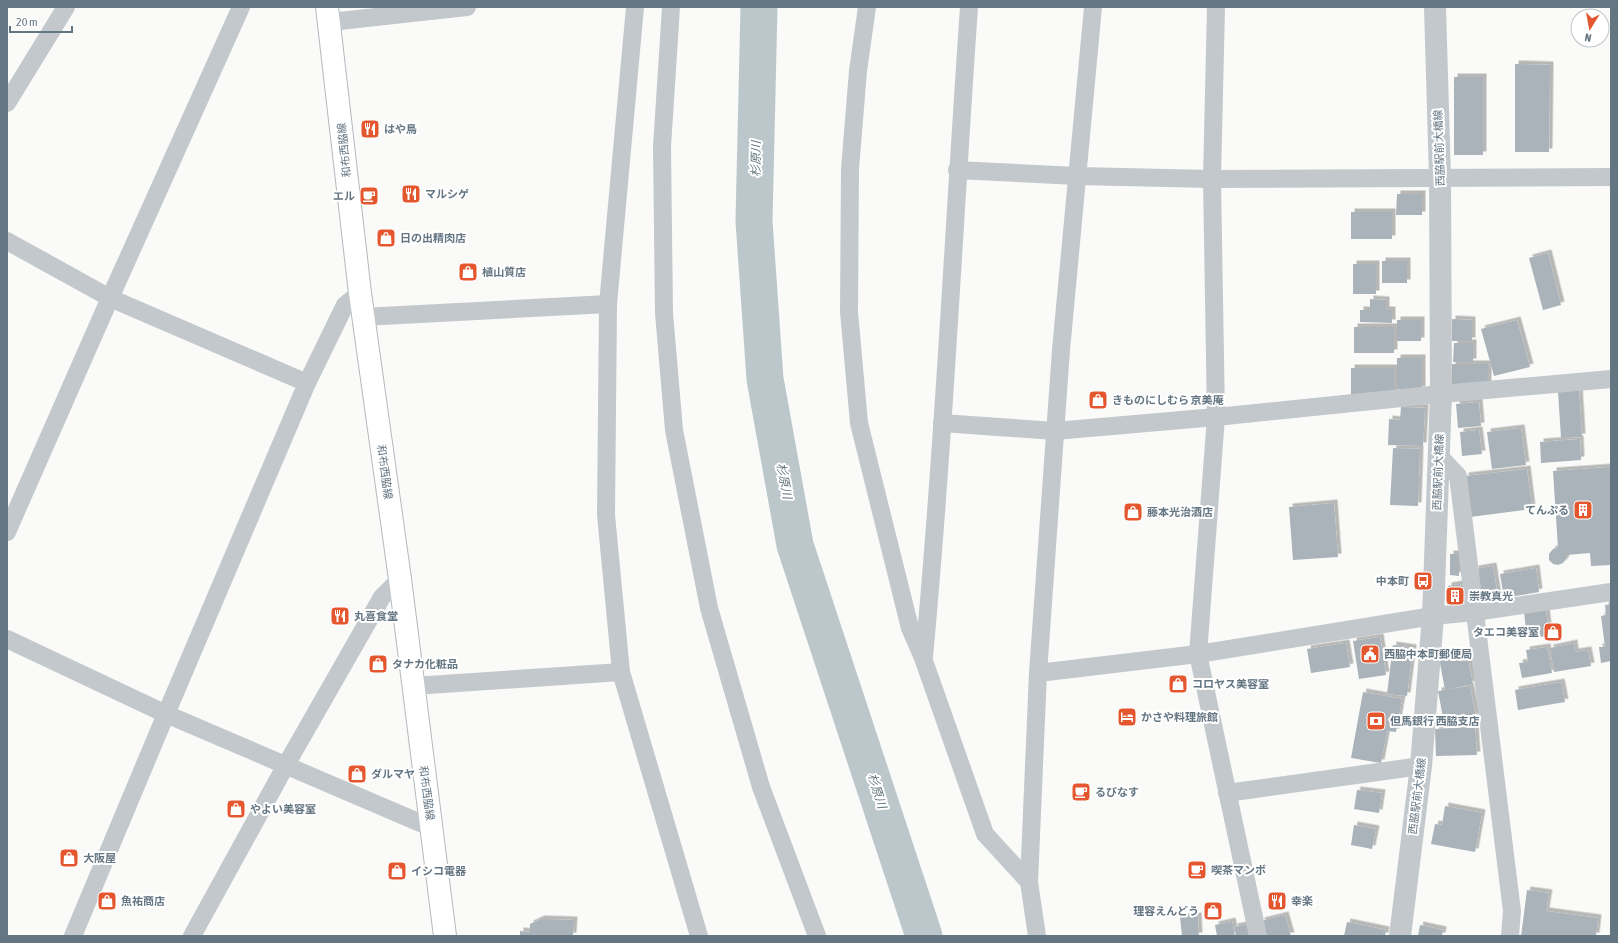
<svg xmlns="http://www.w3.org/2000/svg" width="1618" height="943" font-family="'Asap Condensed','Noto Sans JP',sans-serif">
<style>
.lines{fill:none;stroke-linecap:round;stroke-linejoin:round}
.river{stroke:#bbc7cb;stroke-width:37}
.building{fill:#aab3b9;filter:url(#shadow)}
.secondary-casing{stroke:#b3babf;stroke-width:24}
.minor{stroke:#c3c8cc;stroke-width:18}
.tertiary{stroke:#c3c8cc;stroke-width:22}
.secondary{stroke:#fff;stroke-width:22}
.labels{text-anchor:middle;stroke-width:4;stroke-linejoin:round;paint-order:stroke}
.poi-label{font-size:11px;font-weight:bold;fill:#657683;stroke:#fff;text-anchor:start}
.street-label{font-size:11px;fill:#657683;stroke:#fff}
.water-label{font-size:12px;font-style:italic;fill:#60757c;stroke:#fff}
</style>
<defs>
<filter id="shadow"><feDropShadow dx="3.5" dy="-3.5" stdDeviation="0" flood-color="#0004"/></filter>
</defs>
<rect width="100%" height="100%" fill="#fafaf8"/>
<g class="lines">
<path class="river" d="M759,7l-5,214 11,158 30,166 129,391"/>
</g>
<g class="building">
<path d="M1515,64l35,1 -1,87h-34z"/>
<rect x="1454" y="77" width="29" height="78"/>
<path d="M1397,194h25v21h-26z"/>
<rect x="1351" y="212" width="41" height="27"/>
<path d="M1548,253l13,52 -18,5 -14,-52z"/>
<rect x="1382" y="261" width="25" height="22"/>
<rect x="1353" y="264" width="23" height="30"/>
<path d="M1370,299l16,1v10h6v13l-32,-1v-12h10z"/>
<path d="M1452,319l20,1v21h-20z"/>
<rect x="1397" y="320" width="24" height="21"/>
<path d="M1517,320l13,47 -36,9 -13,-47z"/>
<rect x="1354" y="327" width="40" height="26"/>
<path d="M1454,343h19v19h-20z"/>
<path d="M1397,358h25v32l-25,-1z"/>
<rect x="1452" y="364" width="36" height="23"/>
<rect x="1351" y="368" width="43" height="27"/>
<path d="M1579,389l3,48 -21,1 -3,-47z"/>
<path d="M1479,402l2,24 -23,2 -2,-24z"/>
<path d="M1401,407l24,1 -2,38 -35,-1 1,-26 11,1z"/>
<path d="M1521,428l5,37 -34,4 -5,-37z"/>
<path d="M1479,430l3,24 -20,2 -2,-24z"/>
<path d="M1580,439l1,21 -40,3 -1,-21z"/>
<path d="M1393,448l27,1 -2,57 -28,-1z"/>
<path d="M1611,467v98l-20,1 -1,-13 -24,2v4l-3,4 -5,2 -5,-1 -4,-4v-6l4,-5 5,-1 -5,-77z"/>
<path d="M1527,469l5,40 -62,8 -5,-41z"/>
<path d="M1334,503l4,54 -45,3 -4,-53z"/>
<path d="M1450,554h9v22l-9,-1z"/>
<path d="M1493,566l5,32 -18,3 -5,-32z"/>
<path d="M1536,568l3,24 -35,6 -4,-24z"/>
<path d="M1460,584l2,22 -12,2 -2,-22z"/>
<path d="M1611,604v57l-10,2 -2,-16h6l-4,-31 5,-1 -1,-10z"/>
<path d="M1546,610l3,26 -22,2 -3,-26z"/>
<path d="M1380,637l6,38 -27,4 -6,-38z"/>
<path d="M1346,643l4,24 -39,6 -4,-24z"/>
<path d="M1574,643l1,9 13,-2 3,16 -37,6 -4,-24z"/>
<path d="M1393,645l20,3 -6,48 -20,-2z"/>
<path d="M1547,647l5,26 -30,5 -3,-15 9,-1 -2,-12z"/>
<path d="M1467,653l6,31 -28,6 -6,-32z"/>
<path d="M1561,682l4,20 -47,8 -3,-20z"/>
<path d="M1470,686l6,31 -32,6 -6,-32z"/>
<path d="M1363,692l39,7 -6,33 -9,-1 -6,32 -30,-5z"/>
<path d="M1475,727l2,28 -41,1 -1,-27z"/>
<path d="M1357,790l25,3 -3,20 -25,-4z"/>
<path d="M1445,806l37,7 -7,39 -44,-8 4,-20 7,1z"/>
<path d="M1354,825l22,4 -4,20 -21,-4z"/>
<path d="M1527,890l22,3 -3,18 52,7 -2,18h-75z"/>
<path d="M1285,915l6,21h-26l-4,-15z"/>
<path d="M1198,916l1,20h-17l-2,-19z"/>
<path d="M541,919l33,1 -1,16h-53v-5l10,1v-8z"/>
<path d="M1232,921l3,15h-18l-2,-11z"/>
<path d="M1347,922l39,8 -1,6h-41z"/>
<path d="M1248,924l3,12h-15l-2,-9z"/>
<path d="M1420,925l23,5 -1,6h-24z"/>
</g>
<g class="lines">
<g class="secondary-casing">
<path id="secondary" d="M327,7l33,286 40,286 45,357"/>
</g>
<g class="minor">
<path d="M635,7l-27,297 -2,211 15,157 78,264"/>
<path d="M671,7l-9,140 2,166 10,117 35,178 52,179 56,149"/>
<path d="M867,7l-9,64 -8,98 -1,143 10,111 51,205 13,30 62,176 44,48 8,54"/>
<path d="M1216,7l-4,172 4,238 -18,237 60,282"/>
<path d="M330,22l137,-15"/>
<path d="M7,103l59,-96"/>
<path d="M957,170l120,6 135,3 399,-2"/>
<path d="M7,241l103,57 197,85"/>
<path d="M363,317l245,-13"/>
<path d="M942,423l113,8 161,-14 225,-23 170,-15"/>
<path d="M1439,456l19,20 54,435 -2,25"/>
<path d="M7,532l103,-234 131,-291"/>
<path d="M7,639l159,75 266,114"/>
<path d="M924,657c20,-217 30,-434 45,-650"/>
<path d="M1038,673l160,-19 235,-38 42,-4 136,-20"/>
<path d="M413,686l208,-14"/>
<path d="M1227,793l194,-27"/>
<path d="M1029,882l9,-209 23,-323 32,-343"/>
<path d="M73,936l93,-222 141,-331 38,-78 15,-12"/>
<path d="M192,936l94,-171 96,-168 18,-18"/>
</g>
<path class="tertiary" d="M1400,936l21,-170 12,-150 8,-222 -1,-216 -5,-171"/>
<use href="#secondary" class="secondary"/>
</g>
<defs>
<g id="restaurant-square" transform="scale(1)"><rect x="-9" y="-9" width="18" height="18" rx="4" fill="#e4572e" stroke="#fff"/><path d="M-5-6h1v4h1v-4h1v4h1v-4h1v5L-1.5 .5V6h-2V.5L-5-1ZM5-6V6H3V1.5H1.5Q1.5-4 5-6Z" fill="#fff"/></g>
<g id="cafe-square" transform="scale(1)"><rect x="-9" y="-9" width="18" height="18" rx="4" fill="#e4572e" stroke="#fff"/><path d="M-5.5-4.5H6V0H3Q3 3.5 0 3.5H-2.5Q-5.5 3.5-5.5 0ZM3-3.2v2h1.7v-2ZM-6 4.5H4V6H-6Z" fill="#fff"/></g>
<g id="shop-square" transform="scale(1)"><rect x="-9" y="-9" width="18" height="18" rx="4" fill="#e4572e" stroke="#fff"/><path d="M-5-2.5h2.3a2.7 3.5 0 0 1 5.4 0H5L5.5 6h-11ZM-1.5-2.5h3a1.5 2.3 0 0 0-3 0Z" fill="#fff"/></g>
<g id="building-square" transform="scale(1)"><rect x="-9" y="-9" width="18" height="18" rx="4" fill="#e4572e" stroke="#fff"/><path d="M-4-6H4V6H1V3H-1V6H-4ZM-2.5-4.3h1.7v1.8h-1.7ZM.8-4.3h1.7v1.8H.8ZM-2.5-1h1.7V.8h-1.7ZM.8-1h1.7V.8H.8Z" fill="#fff"/></g>
<g id="bus-square" transform="scale(1)"><rect x="-9" y="-9" width="18" height="18" rx="4" fill="#e4572e" stroke="#fff"/><path d="M-5-6H5V4H4V6H2V4H-2V6H-4V4H-5ZM-3.5-4V0h7V-4ZM-3.5 1.2v1.5H-2V1.2ZM2 1.2v1.5H3.5V1.2Z" fill="#fff"/></g>
<g id="civic-square" transform="scale(1)"><rect x="-9" y="-9" width="18" height="18" rx="4" fill="#e4572e" stroke="#fff"/><path d="M-.6-6.5H3V-4.5H.6V-3L4-1V1h2V6H-6V1h2V-1L-.6-3ZM-1.2 2.5V6h2.4V2.5Z" fill="#fff"/></g>
<g id="hotel-square" transform="scale(1)"><rect x="-9" y="-9" width="18" height="18" rx="4" fill="#e4572e" stroke="#fff"/><path d="M-6-4.5h1.5V1H6V5H4.5V3h-9V5H-6ZM-4 0a1.8 1.8 0 1 1 3.6 0ZM.5 0V-2.5h3Q6-2.5 6 0Z" fill="#fff"/></g>
<g id="bank-square" transform="scale(1)"><rect x="-9" y="-9" width="18" height="18" rx="4" fill="#e4572e" stroke="#fff"/><path d="M-6-4H6V4H-6ZM0-2.3a2.3 2.3 0 1 0 0 4.6a2.3 2.3 0 1 0 0-4.6Z" fill="#fff"/></g>
</defs>
<g fill-rule="evenodd">
<use href="#restaurant-square" x="370" y="129"/>
<use href="#restaurant-square" x="411" y="194"/>
<use href="#cafe-square" x="369" y="196"/>
<use href="#shop-square" x="386" y="238"/>
<use href="#shop-square" x="468" y="272"/>
<use href="#shop-square" x="1098" y="400"/>
<use href="#building-square" x="1583" y="510"/>
<use href="#shop-square" x="1133" y="512"/>
<use href="#bus-square" x="1423" y="581"/>
<use href="#building-square" x="1455" y="596"/>
<use href="#restaurant-square" x="340" y="616"/>
<use href="#shop-square" x="1553" y="632"/>
<use href="#civic-square" x="1370" y="654"/>
<use href="#shop-square" x="378" y="664"/>
<use href="#shop-square" x="1178" y="684"/>
<use href="#hotel-square" x="1127" y="717"/>
<use href="#bank-square" x="1376" y="721"/>
<use href="#shop-square" x="357" y="774"/>
<use href="#cafe-square" x="1081" y="792"/>
<use href="#shop-square" x="236" y="809"/>
<use href="#shop-square" x="69" y="858"/>
<use href="#cafe-square" x="1197" y="870"/>
<use href="#shop-square" x="397" y="871"/>
<use href="#shop-square" x="107" y="901"/>
<use href="#restaurant-square" x="1277" y="901"/>
<use href="#shop-square" x="1213" y="911"/>
</g>
<g class="labels">
<g class="poi-label">
<text x="384" y="133">はや鳥</text>
<text x="425" y="198">マルシゲ</text>
<text x="355" y="200" text-anchor="end">エル</text>
<text x="400" y="242">日の出精肉店</text>
<text x="482" y="276">植山質店</text>
<text x="1112" y="404">きものにしむら 京美庵</text>
<text x="1569" y="514" text-anchor="end">てんぷる</text>
<text x="1147" y="516">藤本光治酒店</text>
<text x="1409" y="585" text-anchor="end">中本町</text>
<text x="1469" y="600">崇教真光</text>
<text x="354" y="620">丸喜食堂</text>
<text x="1539" y="636" text-anchor="end">タエコ美容室</text>
<text x="1384" y="658">西脇中本町郵便局</text>
<text x="392" y="668">タナカ化粧品</text>
<text x="1192" y="688">コロヤス美容室</text>
<text x="1141" y="721">かさや料理旅館</text>
<text x="1390" y="725">但馬銀行 西脇支店</text>
<text x="371" y="778">ダルマヤ</text>
<text x="1095" y="796">るびなす</text>
<text x="250" y="813">やよい美容室</text>
<text x="83" y="862">大阪屋</text>
<text x="1211" y="874">喫茶マンボ</text>
<text x="411" y="875">イシコ電器</text>
<text x="121" y="905">魚祐商店</text>
<text x="1291" y="905">幸楽</text>
<text x="1199" y="915" text-anchor="end">理容えんどう</text>
</g>
<g class="street-label">
<text transform="translate(1439 148) rotate(-92)" y="4">西脇駅前大橋線</text>
<text transform="translate(344 150) rotate(-96)" y="4">和布西脇線</text>
<text transform="translate(385 472) rotate(82)" y="4">和布西脇線</text>
<text transform="translate(1438 472) rotate(-88)" y="4">西脇駅前大橋線</text>
<text transform="translate(427 793) rotate(82)" y="4">和布西脇線</text>
<text transform="translate(1417 796) rotate(-83)" y="4">西脇駅前大橋線</text>
</g>
<g class="water-label">
<text transform="translate(756 159) rotate(-89)" y="4">杉原川</text>
<text transform="translate(784 481) rotate(79)" y="4">杉原川</text>
<text transform="translate(877 791) rotate(72)" y="4">杉原川</text>
</g>
</g>
<rect width="1618" height="943" fill="none" stroke="#657683" stroke-width="16"/>
<g transform="translate(1590 28) rotate(191)"><circle r="19" fill="#ffffff" stroke="#c1c8cd"/>
<path d="M0-3L7 15L0 10L-7 15Z" fill="#e4572e"/>
<text y="-6" font-size="11" font-weight="bold" text-anchor="middle" fill="#657683">N</text>
</g>
<path d="M10 26v6h62v-6" fill="none" stroke="#657683" stroke-width="2"/>
<text x="16" y="26" font-size="12" fill="#657683" stroke="#ffffff" stroke-width="3" paint-order="stroke">20 m</text>
</svg>
